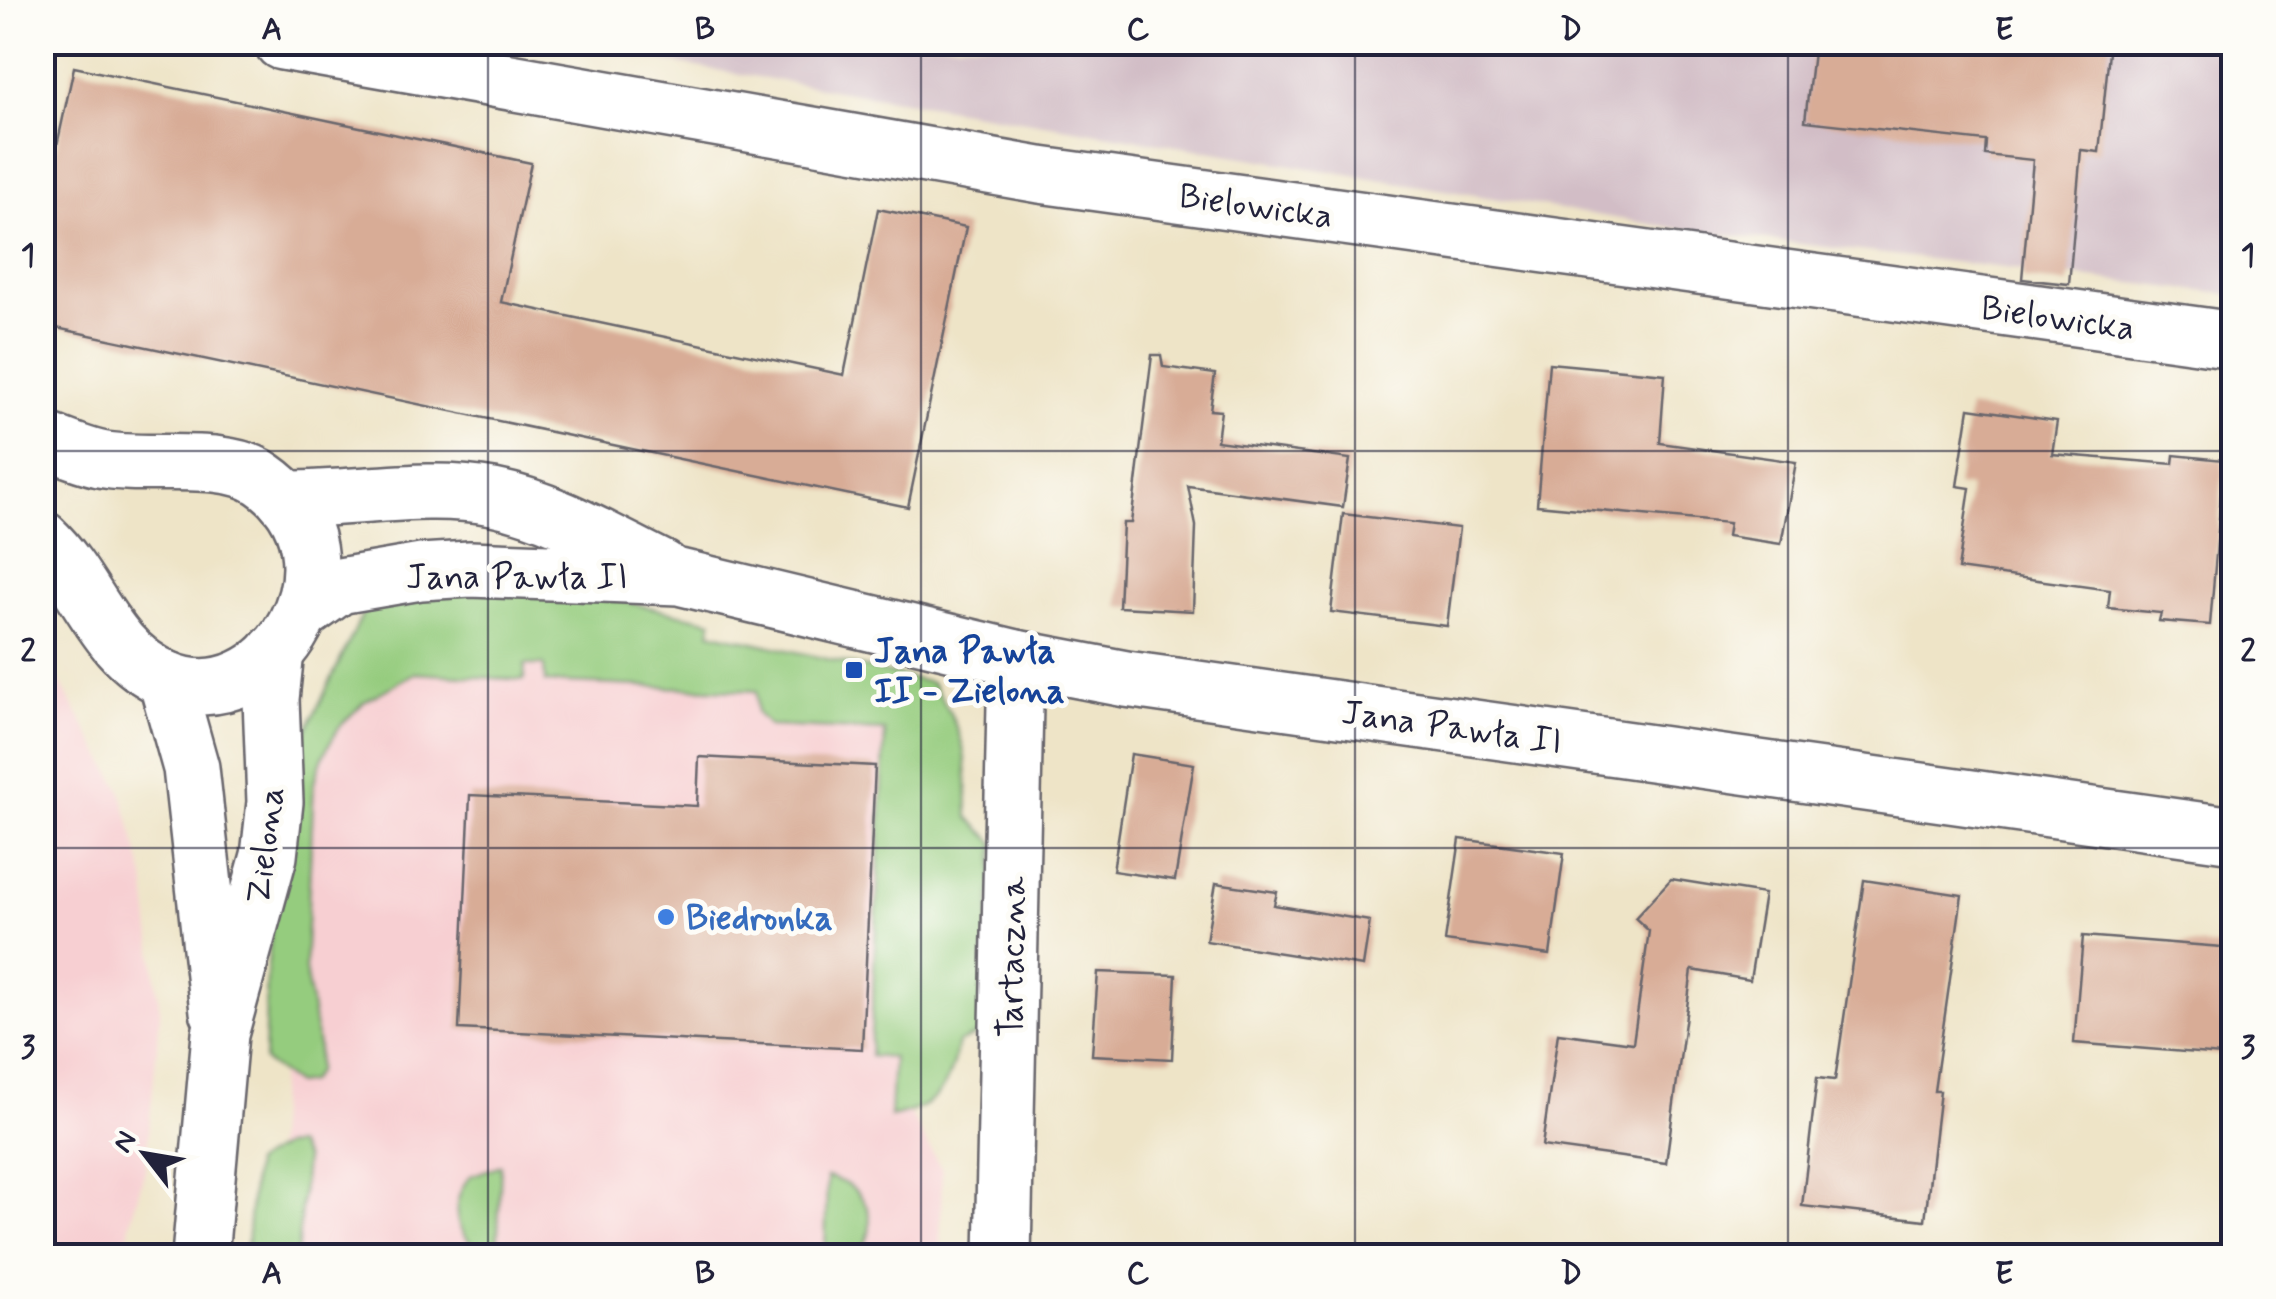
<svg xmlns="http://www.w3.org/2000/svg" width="2276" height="1299" font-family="Mynerve,sans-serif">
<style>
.built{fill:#f7cfd2}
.industrial{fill:#d2bdc6}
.green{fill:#95cc7e;stroke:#5c775c;stroke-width:2.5}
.building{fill:#d8ac96}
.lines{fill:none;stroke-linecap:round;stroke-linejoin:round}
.minor-casing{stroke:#69666c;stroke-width:60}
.tertiary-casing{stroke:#69666c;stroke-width:60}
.minor{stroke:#fff;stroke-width:55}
.tertiary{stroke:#fff;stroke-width:55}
.grid{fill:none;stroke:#22223b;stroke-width:2.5;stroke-opacity:0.55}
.transit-dot{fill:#1a4fb4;stroke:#fdfcf7;stroke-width:4}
.shop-dot{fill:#3f7fe0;stroke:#fdfcf7;stroke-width:4}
.labels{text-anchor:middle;stroke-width:10;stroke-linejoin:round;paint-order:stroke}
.street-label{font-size:35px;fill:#22223b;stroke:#fdfcf7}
.transit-label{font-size:35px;font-weight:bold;fill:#164399;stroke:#fdfcf7;text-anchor:start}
.shop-label{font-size:35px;font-weight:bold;fill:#366cbe;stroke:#fdfcf7;text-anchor:start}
.neatline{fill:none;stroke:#22223b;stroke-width:4}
.grid-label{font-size:32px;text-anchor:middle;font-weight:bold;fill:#22223b}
</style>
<rect width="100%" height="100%" fill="#fdfcf7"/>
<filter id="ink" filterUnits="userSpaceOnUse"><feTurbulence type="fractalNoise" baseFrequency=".01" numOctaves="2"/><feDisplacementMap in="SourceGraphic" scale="20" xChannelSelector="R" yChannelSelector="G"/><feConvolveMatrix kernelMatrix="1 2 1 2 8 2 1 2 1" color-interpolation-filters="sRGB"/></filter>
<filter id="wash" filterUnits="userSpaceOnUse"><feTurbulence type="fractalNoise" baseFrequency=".0048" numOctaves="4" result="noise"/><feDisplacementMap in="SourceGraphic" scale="40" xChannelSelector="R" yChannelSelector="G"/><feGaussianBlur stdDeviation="2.25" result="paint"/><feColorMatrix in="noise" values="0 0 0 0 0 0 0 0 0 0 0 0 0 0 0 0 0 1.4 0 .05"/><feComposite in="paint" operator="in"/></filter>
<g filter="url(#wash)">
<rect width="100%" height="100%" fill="#eee4c7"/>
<g class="built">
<path d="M440,644l326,15 158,80 -18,368 36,63 -2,86h-673l34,-483 39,-77z"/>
<path d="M43,660l14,17 64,113 24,88 15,136 -15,156 -15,52 -4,34 -39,-3 -1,3h-43z"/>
</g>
<path class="industrial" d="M551,43h1682v252l-534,-63z"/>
<g class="green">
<path d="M393,551l319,70 -2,11 222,51c35,53 35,72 36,134l27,26 -16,191 -21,9c-10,46 -20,65 -68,74l3,-59 -23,-2 15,-325 -116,-5 -12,-13v-22l-212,-9 -1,-17h-19l-1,15 -109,-7 -51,29 -25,25 -16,29 -9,26 -9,187 13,77 -1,25 -8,11 -13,2 -32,-23 3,-87 20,-203z"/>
<path d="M296,1145l9,14 -8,97h-51l8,-93 29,-17z"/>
<path d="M501,1165l-4,90c-40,-10 -53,-46 -27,-79z"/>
<path d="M827,1177c41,10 55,45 31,79h-33z"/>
</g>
<g id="blocks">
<g class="building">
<path d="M2110,42l-11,110 -18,-2 -12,134 -47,-5 11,-119 -48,-5 1,-14 -181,-20 9,-78z"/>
<path d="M74,67l457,96 -30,139 343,73 34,-166 88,18 -58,280 -866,-182v-110z"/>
<path d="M1152,355h9l2,12 52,7 -5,36 11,1 -4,30 133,18 -7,48 -155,-21 8,40 -3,85 -74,-4 4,-84h8z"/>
<path d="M1549,363l116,11 -5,69 136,19 -15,82 -54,-8 2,-13 -192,-18z"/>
<path d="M1969,408l88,13 -5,33 121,10 1,-9 50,5 -14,165 -51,-4 2,-8 -53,-5 2,-18 -152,-21 12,-81 -13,-2z"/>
<path d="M1343,514l116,14 -12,98 -116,-14z"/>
<path d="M1131,754l63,10 -19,116 -62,-9z"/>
<path d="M699,757l176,9 -13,283 -403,-20 11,-234 227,11z"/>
<path d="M1460,839l104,14 -14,102 -105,-14z"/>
<path d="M1671,879l93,15 -14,86 -58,-10 -26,193 -124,-17 16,-113 75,10 16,-112 -14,-13z"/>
<path d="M1864,880l98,15 -28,196h6l-15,129 -123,-14 15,-128 18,2z"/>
<path d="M1216,883l61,9 -3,13 96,16 -7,45 -157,-25z"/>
<path d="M2083,936l151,12v108l-160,-13z"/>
<path d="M1098,972l78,3 -4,84 -80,-4z"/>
</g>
</g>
</g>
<g filter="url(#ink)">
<use href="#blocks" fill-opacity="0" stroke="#69666c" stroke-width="2.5"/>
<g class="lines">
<g class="minor-casing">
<g id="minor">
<path d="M282,42l758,133 1194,165"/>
<path d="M285,499c68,1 142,-15 208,-2 60,12 115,45 170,72"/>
<path d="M304,611l35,-25 82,-14 49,-3 209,8 337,81 110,21 1108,156"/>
<path d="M1003,1256l13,-598"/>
</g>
</g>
<g class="tertiary-casing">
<g id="tertiary">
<path d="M42,439c19,7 39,16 58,20 47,10 124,-7 163,20 108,75 10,246 -97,200 -63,-27 -77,-96 -124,-140"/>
<path d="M166,679l25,89 27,243"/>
<path d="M200,1256l20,-222 49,-178 6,-54 -4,-103 5,-48"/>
</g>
</g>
<use href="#minor" class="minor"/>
<use href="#tertiary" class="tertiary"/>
</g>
</g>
<path class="grid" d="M488,42v1214M921,42v1214M1355,42v1214M1788,42v1214M42,451h2192M42,848h2192"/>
<rect class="transit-dot" x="844" y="660" width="20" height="20" rx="5"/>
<circle class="shop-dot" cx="666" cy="917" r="10"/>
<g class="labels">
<g class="street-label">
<text transform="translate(1256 205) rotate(8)" y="12">Bielowicka</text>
<text transform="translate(2058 317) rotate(8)" y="12">Bielowicka</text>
<text x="517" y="588">Jana Pawła II</text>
<text transform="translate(1452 726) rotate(8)" y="12">Jana Pawła II</text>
<text transform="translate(264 845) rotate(-83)" y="12">Zielona</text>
<text transform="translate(1011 957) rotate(-89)" y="12">Tartaczna</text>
</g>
<g class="transit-label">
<text x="874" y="662">Jana Pawła<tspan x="874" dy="40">II - Zielona</tspan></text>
</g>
<g class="shop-label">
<text x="686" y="929">Biedronka</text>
</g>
</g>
<rect width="2276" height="1299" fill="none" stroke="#fdfcf7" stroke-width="110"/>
<g transform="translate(145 1154) rotate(301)" stroke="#fdfcf7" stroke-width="8" paint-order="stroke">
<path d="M0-8L18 38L0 25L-18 38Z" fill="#22223b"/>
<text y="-15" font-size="28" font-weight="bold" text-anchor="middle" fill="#22223b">N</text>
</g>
<rect x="55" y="55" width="2166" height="1189" class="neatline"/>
<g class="grid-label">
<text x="272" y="39">A</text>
<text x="705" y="39">B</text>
<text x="1138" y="39">C</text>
<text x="1571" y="39">D</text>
<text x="2004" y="39">E</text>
<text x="28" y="265">1</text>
<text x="2248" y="265">1</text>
<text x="28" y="661">2</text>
<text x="2248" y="661">2</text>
<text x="28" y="1057">3</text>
<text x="2248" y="1057">3</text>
<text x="272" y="1283">A</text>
<text x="705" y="1283">B</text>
<text x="1138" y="1283">C</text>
<text x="1571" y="1283">D</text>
<text x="2004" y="1283">E</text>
</g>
</svg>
